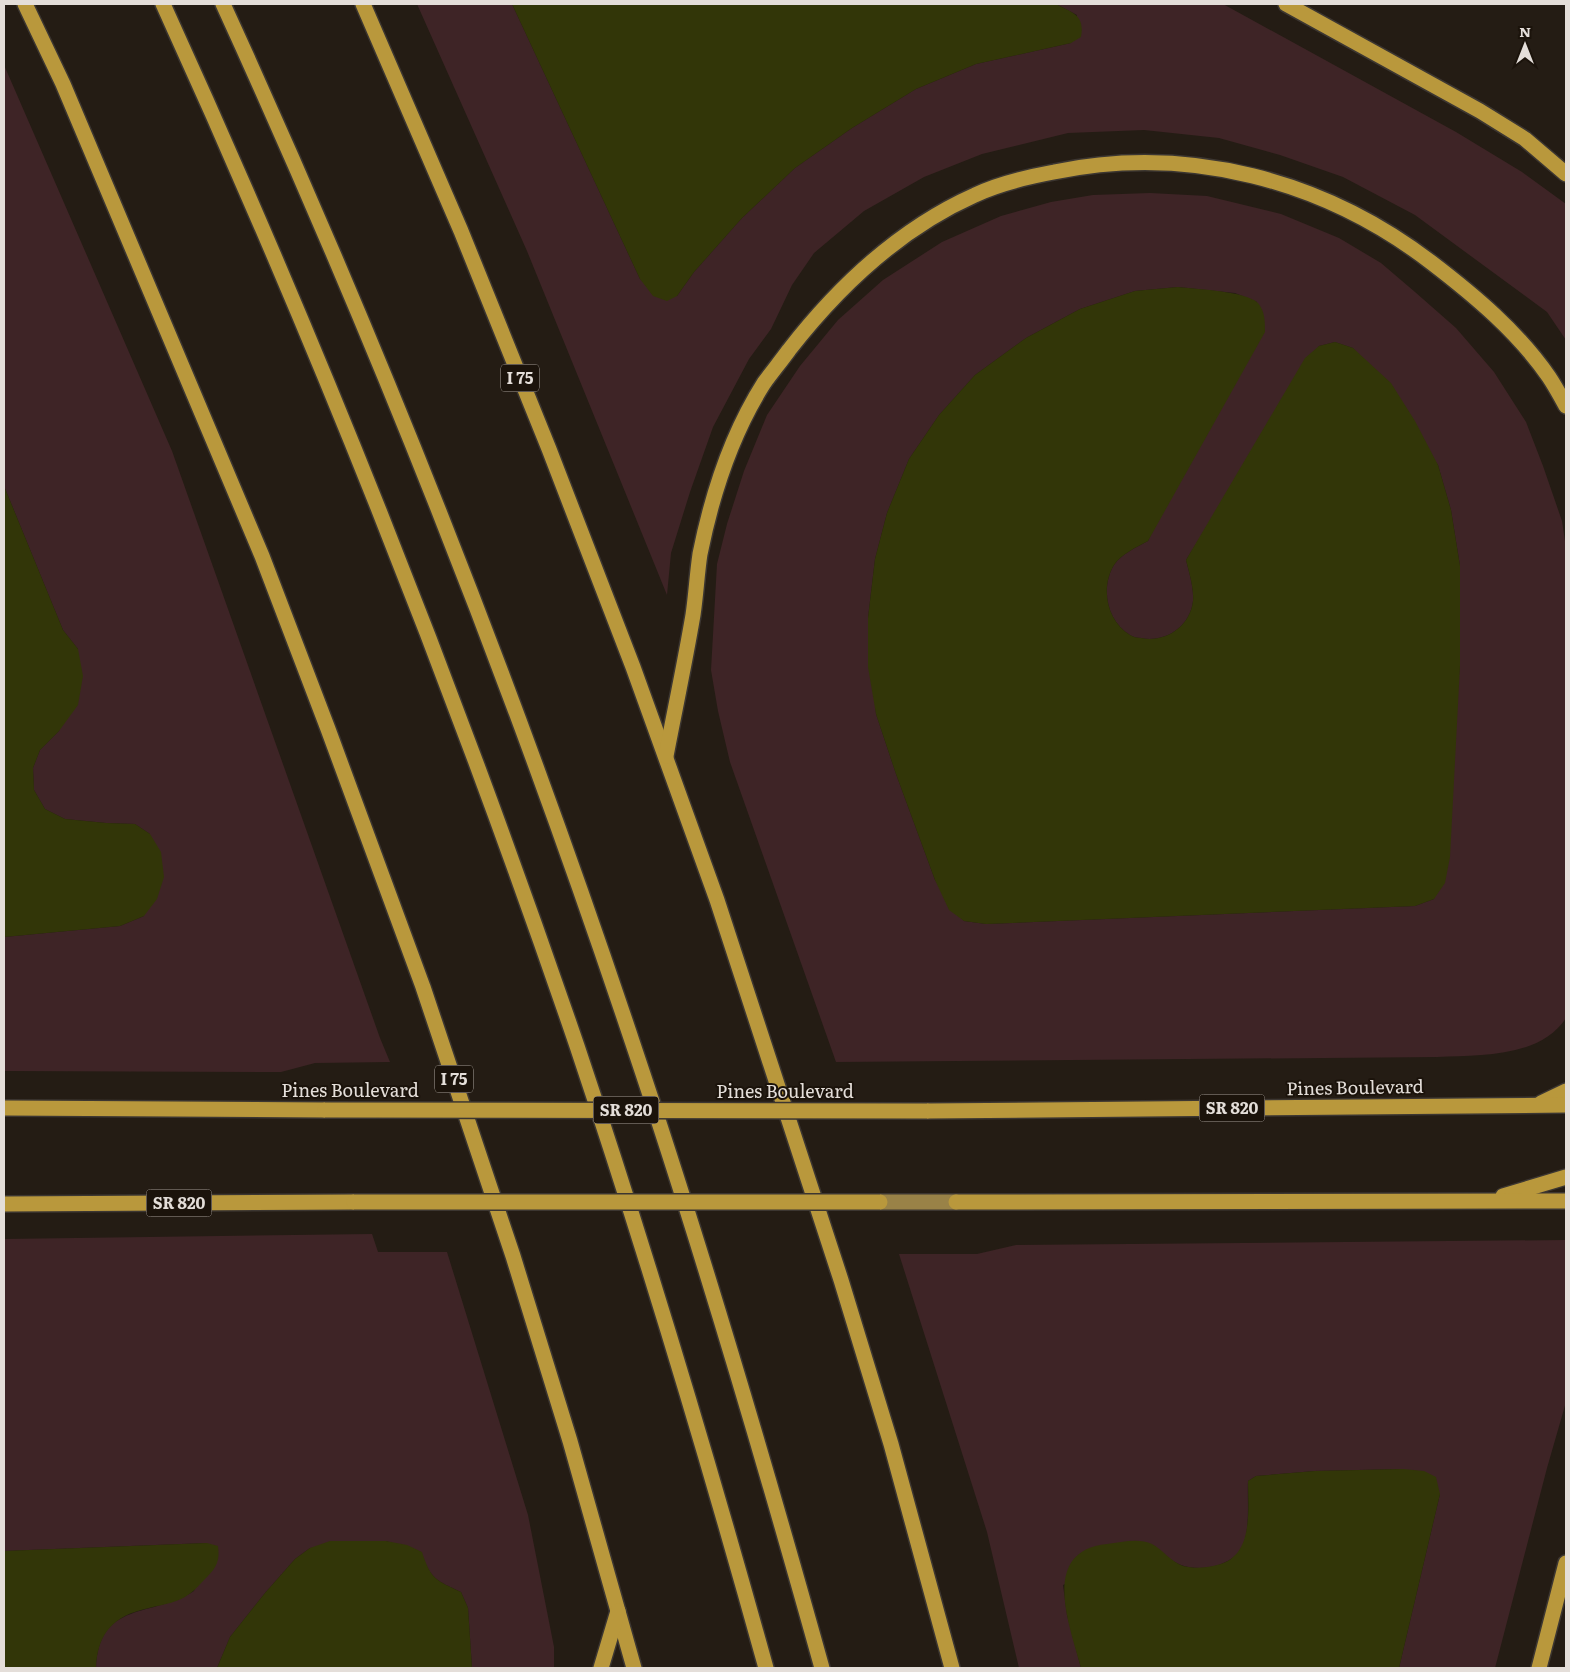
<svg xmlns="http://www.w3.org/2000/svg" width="1570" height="1672" font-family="Literata,serif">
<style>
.green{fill:#3e2426;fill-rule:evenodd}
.water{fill:#323608}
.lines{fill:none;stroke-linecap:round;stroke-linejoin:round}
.primary-casing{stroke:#3c3631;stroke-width:18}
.highway-casing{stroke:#3c3631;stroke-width:18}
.primary{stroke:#998247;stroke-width:15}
.highway{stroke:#b9983c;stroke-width:15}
.highway-bridge-casing{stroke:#3c3631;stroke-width:18;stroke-linecap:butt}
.highway-bridge{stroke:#b9983c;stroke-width:15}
.labels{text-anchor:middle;stroke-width:4;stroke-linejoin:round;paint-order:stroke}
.shield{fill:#1b130b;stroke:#a8a19b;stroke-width:1}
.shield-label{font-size:16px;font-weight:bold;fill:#e4ded9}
.street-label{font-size:18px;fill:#e4ded9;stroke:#1b130b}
</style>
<rect width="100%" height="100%" fill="#241c14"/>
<g class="green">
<path d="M417,4h95l128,275 37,17 17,-24 48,-54 53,-50 57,-40 64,-39 60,-25 95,-21 6,-28 -21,-11h167l233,128 66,40 44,32v136l-19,-28 -132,-97 -72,-38 -63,-22 -61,-17 -75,-8 -76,3 -86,21 -58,23 -60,34 -50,42 -22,32 -21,44 -22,30 -36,68 -23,65 -19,61 -4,42 -140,-344z"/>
<path d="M4,65l168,386 208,587 10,24 -75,1 -34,9 -277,-1v-134l116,-11 24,-10 6,-82 -15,-10 -29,-1 -41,-4 -20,-10 -11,-19 -1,-22 7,-18 19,-19 19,-82 -15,-19 -59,-144z"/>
<path d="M1150,193l57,3 74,18 58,24 42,25 34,29 41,36 38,44 32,50 17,44 19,55 4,27v470c-26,40 -86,37 -129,39l-601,5 -106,-300 -12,-51 -7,-41 6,-106 10,-40 17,-53 23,-56 33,-49 38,-46 45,-40 59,-38 59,-26 50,-14 42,-7zM1178,287l57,6 22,9 -109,239c-11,6 -27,13 -34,24 -14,23 -7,56 16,70 3,2 7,3 11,3 24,5 49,-11 52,-37 1,-13 -4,-29 -7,-41l133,-214 16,-4 18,6 85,117 13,45 9,56v100l-26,233 -19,7 -429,18 -22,-3 -29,-41 -39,-106 -20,-60 -8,-96 7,-59 12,-46 22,-54 30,-44 36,-40 51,-37 54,-29 55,-18z"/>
<path d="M372,1234l6,18h69l81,263 26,132v21h-82l-4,-60 -7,-16c-25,-12 -30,-12 -40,-40l-35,-11 -76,7 -15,11 -30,34 -35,44 -13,31h-121c3,-68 56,-50 98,-77l13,-48 -203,8v-312z"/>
<path d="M1566,1240v162l-19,66 -52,200h-96l41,-174 -37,-25 -88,2 -59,5 -8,5c-1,19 3,52 -7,68 -12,18 -41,23 -60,16 -10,-4 -20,-13 -28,-20l-90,40 4,30 14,53h-62l-32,-136 -88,-278h78l39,-9z"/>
</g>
<g class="water">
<path d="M512,4h544c17,9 29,11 25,33l-10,6 -95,21 -60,25 -64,39 -57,40 -53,50 -48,54 -17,24 -10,5 -14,-5 -13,-17z"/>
<path d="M1178,287c17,2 68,4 80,16 7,8 7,19 7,29l-117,209c-11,6 -27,13 -34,24 -14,23 -7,56 16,70 3,2 7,3 11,3 24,5 49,-11 52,-37 1,-13 -4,-29 -7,-41l119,-202 14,-12 16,-4 18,6 38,35 24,38 23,44 13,45 9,56v100l-10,191 -5,26 -11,16 -19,7 -429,18 -22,-3 -15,-11 -14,-30 -39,-106 -20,-60 -8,-47v-49l7,-59 12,-46 22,-54 30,-44 36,-40 51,-37 54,-29 55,-18z"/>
<path d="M4,486l59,144 15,19 5,27 -5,29 -19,26 -19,19 -7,18 1,22 11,19 20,10 41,4 29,1 15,10 11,18 3,25 -7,22 -13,17 -24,10 -116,11z"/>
<path d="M1403,1469l21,2 12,6 4,17 -41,174h-318c-11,-42 -42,-117 26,-124 15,-2 32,-6 45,0 10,5 19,18 31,22 12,3 22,2 34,-1 37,-8 31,-55 31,-84l8,-5 59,-5z"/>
<path d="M330,1541h56l21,4 15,7c9,28 14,28 39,40l7,16 4,60h-255l13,-31 35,-44 30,-34 15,-11z"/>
<path d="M207,1543l11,3c2,14 -1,21 -11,31 -8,8 -15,17 -26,22 -13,6 -27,7 -40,11 -31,8 -44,28 -45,58h-92v-117z"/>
</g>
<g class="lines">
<g class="primary-casing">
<path id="primary" d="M880,1202h76"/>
</g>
<g class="highway-casing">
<g id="highway">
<path d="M25,4l38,80 199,472 66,173 95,258 90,269 57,185 64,227"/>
<path d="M163,4c155,340 293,688 414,1042 69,206 131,413 189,622"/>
<path d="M223,4c155,339 293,689 411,1043 69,205 130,413 188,621"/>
<path d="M363,4l98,227 88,218 84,218 84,233 124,380 50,164 61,224"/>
<path d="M1286,4l194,107 45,28 41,35"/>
<path d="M666,756c9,-47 19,-94 27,-141 3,-20 4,-41 7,-61 12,-60 31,-119 64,-171 8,-11 17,-22 25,-33 49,-63 112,-122 186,-155 25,-12 52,-18 79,-23 134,-28 270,8 378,91 43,33 86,69 117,114 6,9 12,20 17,29"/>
<path d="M1541,1103l25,-12"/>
<path d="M4,1108l321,2"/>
<path d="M927,1111l639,-6"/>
<path d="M1503,1196l63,-19"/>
<path d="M956,1202l610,-1"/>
<path d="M4,1204l350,-2"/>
<path d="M601,1668l17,-57"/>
<path d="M1539,1668l27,-105"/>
</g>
</g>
<use href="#primary" class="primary"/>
<use href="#highway" class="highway"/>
<g class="highway-bridge-casing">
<g id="highway-bridge">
<path d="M325,1110l602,1"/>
<path d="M354,1202h526"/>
</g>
</g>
<use href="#highway-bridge" class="highway-bridge"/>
</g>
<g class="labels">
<g class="shield">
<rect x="501" y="364.5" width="38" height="27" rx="4"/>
<rect x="435" y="1065.5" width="38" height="27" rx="4"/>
<rect x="1199.5" y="1094.5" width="65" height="27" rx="4"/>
<rect x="593.5" y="1096.5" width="65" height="27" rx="4"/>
<rect x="146.5" y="1189.5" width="65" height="27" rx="4"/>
</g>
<g class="shield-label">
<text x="520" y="384">I 75</text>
<text x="454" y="1085">I 75</text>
<text x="1232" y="1114">SR 820</text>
<text x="626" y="1116">SR 820</text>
<text x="179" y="1209">SR 820</text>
</g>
<g class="street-label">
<text transform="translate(1355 1088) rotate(-1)" y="6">Pines Boulevard</text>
<text x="350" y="1097">Pines Boulevard</text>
<text x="785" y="1098">Pines Boulevard</text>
</g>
</g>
<rect width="1570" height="1672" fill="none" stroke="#e4ded9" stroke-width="10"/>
<g transform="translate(1525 45)" stroke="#1b130b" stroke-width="4" paint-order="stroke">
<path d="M0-4L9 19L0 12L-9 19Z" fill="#e4ded9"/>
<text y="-8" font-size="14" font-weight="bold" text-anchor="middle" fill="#e4ded9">N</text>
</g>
</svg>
